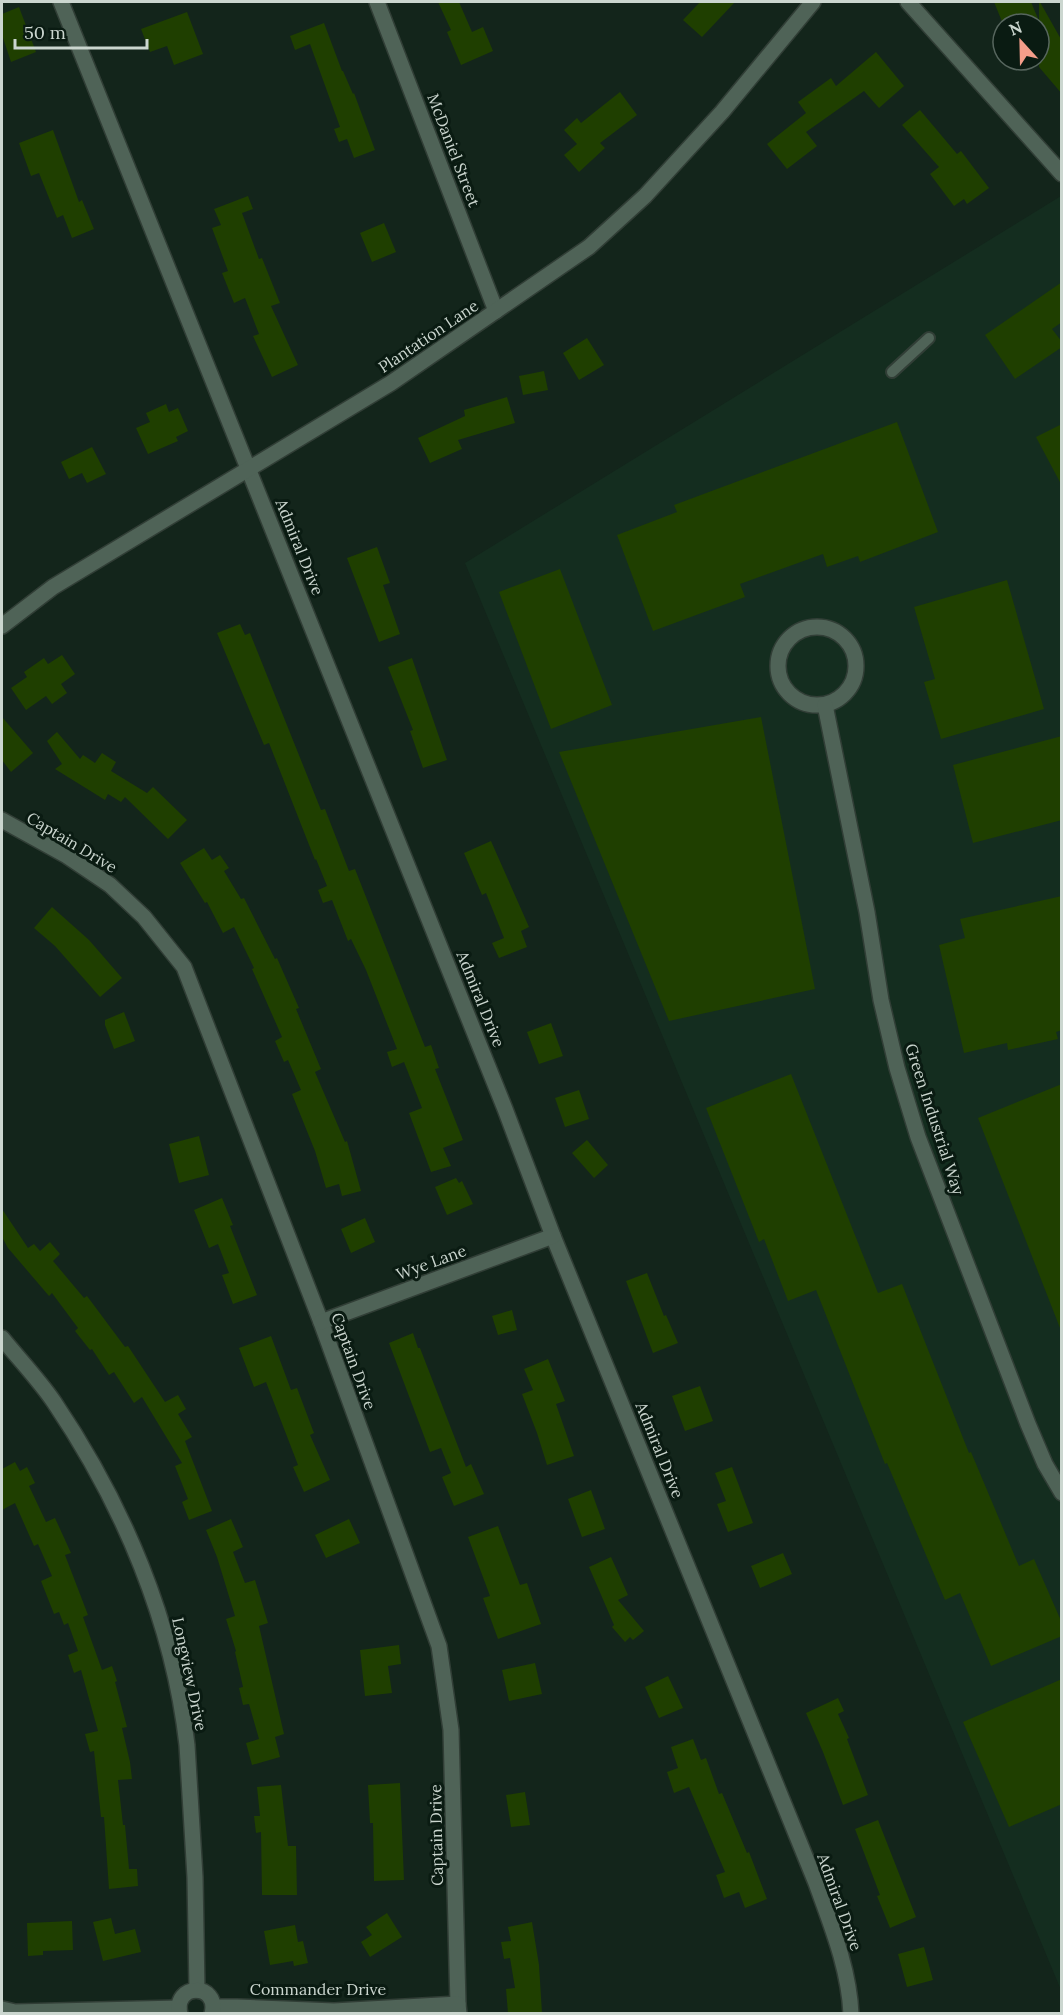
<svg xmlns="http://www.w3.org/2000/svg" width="1063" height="2015" font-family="Lora,serif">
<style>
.built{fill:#142d1f}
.building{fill:#1f3f00}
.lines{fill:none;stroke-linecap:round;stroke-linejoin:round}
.lane-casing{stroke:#313e36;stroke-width:14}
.street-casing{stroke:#313e36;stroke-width:18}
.secondary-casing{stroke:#313e36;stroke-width:18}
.lane{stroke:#4f6357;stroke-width:10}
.street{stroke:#4f6357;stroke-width:15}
.secondary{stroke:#4f6357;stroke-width:15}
.labels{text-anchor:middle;stroke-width:6;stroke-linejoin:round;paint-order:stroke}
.street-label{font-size:16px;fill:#cbd6cf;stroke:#0a1b12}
</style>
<rect width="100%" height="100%" fill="#13251b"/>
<path class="built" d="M1061,196v1794l-596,-1427z"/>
<g class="building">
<path d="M438,2h21l13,30 11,-5 10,24 -32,14 -14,-33 4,-2z"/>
<path d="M700,2h35l-33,35 -19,-17z"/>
<path d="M994,2h37l8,19v-19h1l22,39v53l-23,-27v-43h-36z"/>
<path d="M19,7l17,45 -25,10 -9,-27v-21z"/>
<path d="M187,12l16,42 -29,11 -7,-19 -17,6 -9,-23z"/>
<path d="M324,23l18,48h1l10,23 1,-1 21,57 -21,8 -7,-19 -8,3 -5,-13 6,-2 -30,-83 -15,6 -5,-14z"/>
<path d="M876,52l28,34 -25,22 -15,-17 -58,41 11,14 -30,23 -20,-25 39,-31 -8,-11 33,-24 5,8z"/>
<path d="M620,92l17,23 -37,28 5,5 -26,24 -15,-17 13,-11 -13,-14 13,-12 4,5z"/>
<path d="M920,110l37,44 4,-3 28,37 -22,16 -3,-5 -10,7 -24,-32 9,-7 -37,-42z"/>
<path d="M53,130l26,72 3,-2 12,29 -22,9 -9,-23 -6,3 -18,-45 -8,3 -12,-33z"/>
<path d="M248,196l5,13 -11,4 17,46 3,-1 18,45 -9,3 27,59 -26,12 -19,-41 6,-2 -14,-36 -11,5 -12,-30 6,-2 -16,-43 9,-3 -7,-16z"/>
<path d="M384,223l12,29 -24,10 -12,-29z"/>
<path d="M1062,282v40l-10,7 10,13v5l-47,32 -30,-44z"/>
<path d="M587,338l17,27 -25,15 -16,-27z"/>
<path d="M544,371l4,19 -25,5 -4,-19z"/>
<path d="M507,397l8,26 -57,17 4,9 -32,14 -12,-25 47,-22 -1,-6z"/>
<path d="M166,404l3,8 9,-4 10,23 -12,6 2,4 -30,13 -12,-26 14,-6 -4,-9z"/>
<path d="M897,422l41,110 -78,30 -2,-6 -31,11 -4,-13 -83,30 5,13 -92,34 -36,-96 60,-23 -3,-7z"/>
<path d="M1062,424v62l-26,-49z"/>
<path d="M92,447l14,27 -19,9 -5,-10 -13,6 -8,-17z"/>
<path d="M377,547l13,36 -7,2 17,49 -21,8 -32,-84z"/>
<path d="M560,569l52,136 -61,24 -52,-137z"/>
<path d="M1007,580l37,129 -103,30 -17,-57 11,-3 -21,-72z"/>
<path d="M240,624l5,11 5,-2 71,177 4,-1 24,62 6,-2 70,178 6,-2 8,23 -4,1 28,71 -20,8 8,18 -20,6 -22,-59 13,-5 -18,-46 -12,5 -5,-15 10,-3 -31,-79 -15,-31 -3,2 -16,-41 -9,3 -5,-13 9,-4 -11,-27 -1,1 -46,-117 -5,2 -47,-112z"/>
<path d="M62,655l13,19 -14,10 6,9 -15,11 -6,-8 -20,14 -15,-22 16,-11 -3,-5 20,-14 4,6z"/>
<path d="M412,658l35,102 -24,8 -13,-37 3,-1 -25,-63z"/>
<path d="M2,717l31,36 -22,19 -9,-12z"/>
<path d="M761,717l54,272 -146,32 -110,-269z"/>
<path d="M57,732l23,27 3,-4 12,8 7,-10 14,9 -5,9 36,22 6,-6 34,33 -19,19 -43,-42 -4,5 -13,-8 -3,6 -50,-31 7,-5 -15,-23z"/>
<path d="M1062,736v84l-89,23 -20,-78z"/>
<path d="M491,841l38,86 -8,4 6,16 -28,11 -7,-15 12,-5 -18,-45 -4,2 -18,-42z"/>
<path d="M204,848l8,12 8,-5 9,13 -5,3 17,28 3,-1 31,61 2,-1 22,50 -3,1 25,60 -6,3 30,70 2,-1 14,50 -19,5 -3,-12 -13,4 -11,-37 -23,-57 9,-4 -13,-30 -4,2 -9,-21 7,-4 -30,-68 2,-1 -20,-41 -11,6 -16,-31 -2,1 -25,-40z"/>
<path d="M1062,896v134l-6,2 2,7 -50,11 -1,-7 -43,10 -25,-108 26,-7 -5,-19z"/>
<path d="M52,907l37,33 33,38 -22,19 -45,-51 -21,-18z"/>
<path d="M124,1012l11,29 -21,8 -9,-24v-5z"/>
<path d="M551,1023l12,33 -24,8 -12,-32z"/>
<path d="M791,1074l87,219 24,-9 67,169 2,-1 48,114 15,-7 28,64v13l-71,30 -31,-73 -15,7 -58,-137 -2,1 -69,-174 -28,11 -24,-62 -5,3 -53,-134z"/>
<path d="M1062,1084v244h-2l-82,-210z"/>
<path d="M579,1090l10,29 -24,8 -10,-29z"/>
<path d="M199,1136l10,39 -30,8 -10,-39z"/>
<path d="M587,1140l21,25 -14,13 -22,-25z"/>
<path d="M456,1178l3,5 3,-2 11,23 -26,11 -12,-28z"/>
<path d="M222,1198l11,27 -3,1 27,69 -24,9 -11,-29 7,-2 -11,-29 -9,4 -15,-38z"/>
<path d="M2,1209l26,39 6,-4 6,7 10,-9 10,12 -7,7 31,37 3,-2 38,51 3,-1 37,56 13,-7 8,14 -8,5 14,23 -7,4 27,70 -23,9 -7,-18 6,-3 -13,-33 7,-3 -40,-66 -8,6 -20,-31 -5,3 -17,-26 -2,1 -15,-19 3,-3 -26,-35 -3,3 -41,-48 -6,-11z"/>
<path d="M365,1218l10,24 -24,11 -10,-24z"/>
<path d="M647,1273l17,43 2,-1 12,28 -25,10 -27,-72z"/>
<path d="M512,1310l5,20 -19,5 -6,-19z"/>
<path d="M413,1333l5,15h2l46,119 5,-3 13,30 -30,12 -12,-29 9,-4 -10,-25 -11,4 -41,-109z"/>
<path d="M271,1336l20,54 6,-2 17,45 -4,2 20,45 -26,12 -11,-25 5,-2 -32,-83 -12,5 -15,-39z"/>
<path d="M548,1359l17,42 -9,3 18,52 -27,9 -10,-32 -15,-39 11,-4 -9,-21z"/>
<path d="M700,1386l13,35 -28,10 -13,-35z"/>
<path d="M15,1462l5,9 7,-4 8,16 -6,3 17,36 9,-4 16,35 -6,2 23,60 -5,2 19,53 10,-4 5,15 -2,1 12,45 -5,1 8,34 2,17 -14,1 5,45h2l4,44h8l1,17 -29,3 -5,-72h-3l-7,-66 -4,1 -5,-18 13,-3 -17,-61 -7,3 -6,-18 10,-4 -10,-28 -4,2 -5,-13 -5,2 -13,-33 11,-5 -14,-32 -4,2 -19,-43 -13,7v-41z"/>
<path d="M732,1467l21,56 -25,9 -11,-28 9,-3 -11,-28z"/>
<path d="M591,1490l14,39 -23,8 -14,-38z"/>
<path d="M231,1519l12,28 -10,5 12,31 10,-3 13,43 -9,3 25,108 -9,3 5,20 -28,8 -6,-22 13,-4 -10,-35 -6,1 -4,-17 4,-1 -8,-35 1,-1 -10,-32 9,-3 -18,-59 -11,-27z"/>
<path d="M349,1519l11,24 -34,15 -11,-23z"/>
<path d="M498,1526l22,59 7,-2 14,41 -43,15 -15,-41 7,-2 -22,-59z"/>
<path d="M783,1553l9,21 -32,14 -9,-22z"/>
<path d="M611,1557l17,38 -10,5 26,31 -11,9 -3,-3 -5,5 -13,-15 2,-2 -25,-58z"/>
<path d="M399,1645l2,19 -13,2 4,27 -27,3 -5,-46z"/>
<path d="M535,1663l7,31 -33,7 -7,-31z"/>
<path d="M668,1676l15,32 -24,10 -14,-31z"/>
<path d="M1062,1679v125l-53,23 -46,-105z"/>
<path d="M838,1698l6,13 -6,3 11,24 -2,1 21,56 -25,10 -20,-53 -17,-39z"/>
<path d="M693,1739l8,21 5,-2 13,36 3,-1 25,60 2,-1 18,47 -22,9 -6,-16 -15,6 -8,-23 9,-3 -36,-85 -15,6 -7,-21 11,-4 -7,-21z"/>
<path d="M400,1783l4,97 -30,1 -1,-58h-3l-2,-38z"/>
<path d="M281,1785l7,61h8l1,49h-35l-1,-63 -5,1 -2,-17h6l-3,-29z"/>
<path d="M525,1792l5,33 -19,2 -5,-32z"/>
<path d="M878,1820l38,97 -26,11 -13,-32 3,-1 -25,-66z"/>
<path d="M387,1913l15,24 -32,20 -9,-15 11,-7 -6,-8z"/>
<path d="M111,1918l4,16 20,-5 6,23 -38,9 -10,-39z"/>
<path d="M72,1921l1,29 -30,1v4l-15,1 -1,-33z"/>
<path d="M532,1922l7,43 3,48h-34l-2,-24 9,-1 -5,-30 -6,1 -3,-17 10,-1 -3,-14z"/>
<path d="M295,1925l3,17 5,-1 5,22 -14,3 -1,-5 -23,4 -6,-34z"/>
<path d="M924,1947l9,33 -26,7 -9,-33z"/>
</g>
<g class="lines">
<g class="lane-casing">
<path id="lane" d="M892,372l37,-34"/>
</g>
<g class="street-casing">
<g id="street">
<path d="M61,2l444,1107 48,127 263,647c15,42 33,85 35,131"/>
<path d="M377,2l119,309"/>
<path d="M2,626l51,-39 338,-204 198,-136 56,-51 77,-84 91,-110"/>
<circle cx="817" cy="666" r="39"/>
<path d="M825,705l42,207 14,88 16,68 21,69 110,287 17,40 17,29"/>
<path d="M2,820l65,36 43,29 34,32 40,50 137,355 118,324 12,84 7,274 1,10"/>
<path d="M321,1322l232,-86"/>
<path d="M2,1338c17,21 37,42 52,64 69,102 119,220 133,343l8,132 2,113"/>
<path d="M214,2007h23l97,4 124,-7"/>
<path d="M2,2009l13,3 164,-4"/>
<path d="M180,2014c-8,-31 40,-32 32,0"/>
</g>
</g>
<g class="secondary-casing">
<path id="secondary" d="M908,2l154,172"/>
</g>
<use href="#lane" class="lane"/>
<use href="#street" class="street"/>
<use href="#secondary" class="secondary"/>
</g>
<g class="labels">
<g class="street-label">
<text transform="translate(454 150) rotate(69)" y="6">McDaniel Street</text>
<text transform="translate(428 336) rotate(-34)" y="6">Plantation Lane</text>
<text transform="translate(300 547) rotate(68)" y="6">Admiral Drive</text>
<text transform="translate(72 842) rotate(31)" y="6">Captain Drive</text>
<text transform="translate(481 999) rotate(68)" y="6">Admiral Drive</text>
<text transform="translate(935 1119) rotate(72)" y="6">Green Industrial Way</text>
<text transform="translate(431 1262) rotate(-20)" y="6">Wye Lane</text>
<text transform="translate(354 1361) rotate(70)" y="6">Captain Drive</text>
<text transform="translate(660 1450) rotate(68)" y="6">Admiral Drive</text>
<text transform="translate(190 1674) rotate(78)" y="6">Longview Drive</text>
<text transform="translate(436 1835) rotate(-91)" y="6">Captain Drive</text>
<text transform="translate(840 1902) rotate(70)" y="6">Admiral Drive</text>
<text x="318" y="1995">Commander Drive</text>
</g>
</g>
<rect width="1063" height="2015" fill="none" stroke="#cbd6cf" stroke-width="6"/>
<g transform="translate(1021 42) rotate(338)"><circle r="28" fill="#0a1b12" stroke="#57665e" stroke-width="1.5"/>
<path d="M0-4.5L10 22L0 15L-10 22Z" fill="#f49e8a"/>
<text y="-9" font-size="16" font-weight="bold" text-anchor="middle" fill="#cbd6cf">N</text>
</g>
<path d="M15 39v9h132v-9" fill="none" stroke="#cbd6cf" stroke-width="3"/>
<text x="24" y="39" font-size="18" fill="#cbd6cf" stroke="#0a1b12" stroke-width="4.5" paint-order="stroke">50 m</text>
</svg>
